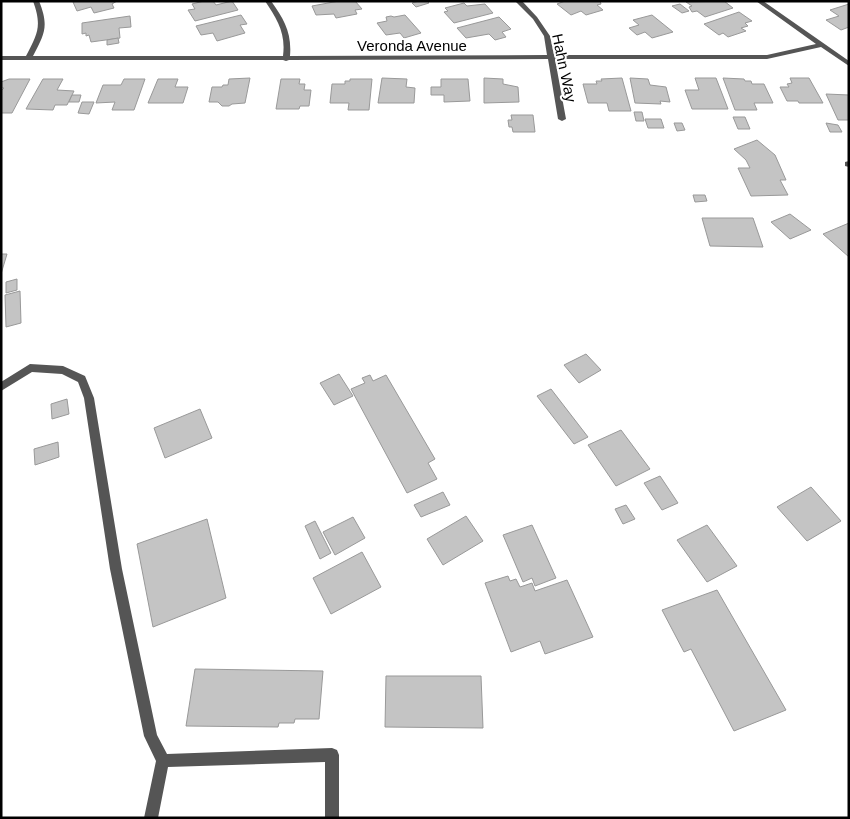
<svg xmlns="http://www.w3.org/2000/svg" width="850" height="819" font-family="Arial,sans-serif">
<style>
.building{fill:#c4c4c4;stroke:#999}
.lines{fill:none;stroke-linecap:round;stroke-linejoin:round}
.service{fill:#555;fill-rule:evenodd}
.minor{fill:#555;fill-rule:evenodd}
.labels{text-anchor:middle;stroke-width:4;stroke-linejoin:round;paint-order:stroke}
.far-street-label{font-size:15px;fill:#000;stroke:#fff}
</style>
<rect width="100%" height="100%" fill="#fff"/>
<g class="building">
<path d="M77,1h40l-5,3 2,4 -20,5 -3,-6 -14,4 -4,-9z"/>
<path d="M204,1h9l3,4 16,-4 6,9 -43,11 -7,-11 7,-1 -3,-5z"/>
<path d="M339,1h16l7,8 -7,1 2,4 -21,4 -2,-4 -18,1 -4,-9z"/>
<path d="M419,1h8l2,2 -13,4 -4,-4z"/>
<path d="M565,1h35l1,3 -4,1 6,5 -17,5 -5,-4 -10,4 -14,-11z"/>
<path d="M724,1l9,7 -28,9 -8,-6 -5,1 -3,-5 3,-1 -6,-4z"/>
<path d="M464,3l3,3 18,-2 8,9 -39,10 -10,-11 4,-1 -3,-3z"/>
<path d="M680,4l9,7 -7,2 -10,-7z"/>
<path d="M849,4v23l-8,3 -15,-10 13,-4 -9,-6z"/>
<path d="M739,12l13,9 -7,2 3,3 -7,2 5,3 -18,6 -5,-4 -4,2 -15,-11z"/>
<path d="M241,15l6,9 -7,1 5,8 -28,8 -4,-8 -12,2 -5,-9z"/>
<path d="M405,15l16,18 -17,5 -4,-5 -14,2 -9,-12 10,-2 -1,-4 5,-1 3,1z"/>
<path d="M652,15l21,17 -21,6 -7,-6 -8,3 -8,-7 10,-3 -6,-5z"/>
<path d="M130,16l1,11 -12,1 1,10 -29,4 -2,-7 -3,1v-3l-4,1v-11z"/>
<path d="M499,17l12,12 -9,3 4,5 -11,3 -6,-6 -23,4 -9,-10z"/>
<path d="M118,38l1,5 -12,2v-5z"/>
<path d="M250,78l-5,25 -13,1 -3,2h-7l-4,-4h-9l3,-15h10l1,-2h5l1,-6z"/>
<path d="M382,78l25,1 -1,8 9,1 -1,15h-36z"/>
<path d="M484,78l19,1v5l15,3 1,15 -35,1z"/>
<path d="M622,78l9,33h-22l-2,-8h-19l-5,-19h14l-1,-3h6l-1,-2z"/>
<path d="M630,78l18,1 2,6 16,2 4,15 -10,-1 1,3 -26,-1z"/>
<path d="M695,78h21l12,31h-36l-7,-19h14z"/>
<path d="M723,78l21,1 1,2h6l1,3h12l9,19h-19l3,7h-22z"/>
<path d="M790,78h19l14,25h-24l-1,-2h-11l-7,-14h9l-2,-3 5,-1z"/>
<path d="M9,79h21l-18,34h-11v-22l3,-3h-3v-6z"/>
<path d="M43,79h20l-6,11 17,1 -7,14h-12l-2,5 -27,-1z"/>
<path d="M124,79h21l-11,31h-22l3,-8 -19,1 7,-18h18z"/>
<path d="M158,79h20l-3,8h13l-5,16h-35z"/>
<path d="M281,79h19l-1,5h6l-1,6h7l-2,16h-9l-1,3h-23z"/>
<path d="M350,79h22l-3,31h-21l1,-7h-19l2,-19h13v-3h5z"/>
<path d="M441,79h27l2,22 -26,1v-7h-13v-8h10z"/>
<path d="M826,94l23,1v25h-11z"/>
<path d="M72,95h9l-2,7h-10z"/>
<path d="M82,102h12l-5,12 -11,-1z"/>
<path d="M634,112h8l2,9h-8z"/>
<path d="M511,115h22l2,17h-22l-1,-5h-3l-1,-7h4z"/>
<path d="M733,117h12l5,12h-12z"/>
<path d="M645,119h16l3,9h-16z"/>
<path d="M674,123h8l3,7 -8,1z"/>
<path d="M826,123l12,2 4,7h-12z"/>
<path d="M757,140l18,15 11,25h-6l8,15 -37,1 -13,-28h12l-4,-8 -12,-11z"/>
<path d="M693,195h12l2,6 -12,1z"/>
<path d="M790,214l21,16 -21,9 -19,-17z"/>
<path d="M702,218h51l10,29 -53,-1z"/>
<path d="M849,223v34l-26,-23z"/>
<path d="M1,254h6l-6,20z"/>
<path d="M17,279v11l-11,3v-11z"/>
<path d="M20,291l1,32 -15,4 -1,-32z"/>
<path d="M586,354l15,16 -22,13 -15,-18z"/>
<path d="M339,374l14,22 -19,9 -14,-22z"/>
<path d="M370,375l3,6 13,-6 49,84 -7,4 9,16 -30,14 -56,-104 14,-6 -3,-5z"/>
<path d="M551,389l37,48 -14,7 -37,-48z"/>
<path d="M67,399l2,15 -17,5 -1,-15z"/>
<path d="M200,409l12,29 -47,20 -11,-30z"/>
<path d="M621,430l29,39 -34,17 -28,-41z"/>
<path d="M58,442l1,15 -24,8 -1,-16z"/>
<path d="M660,476l18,27 -16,7 -18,-27z"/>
<path d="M811,487l30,34 -34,20 -30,-34z"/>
<path d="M443,492l7,13 -29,12 -7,-12z"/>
<path d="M626,505l9,14 -12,5 -8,-15z"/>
<path d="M466,516l17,25 -40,24 -16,-26z"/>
<path d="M353,517l12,21 -30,17 -12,-23z"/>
<path d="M207,519l19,79 -73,29 -16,-83z"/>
<path d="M315,521l16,32 -11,6 -15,-33z"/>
<path d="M532,525l24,53 -21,8 -3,-8 -9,4 -20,-47z"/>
<path d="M707,525l30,41 -30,16 -30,-42z"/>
<path d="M362,552l19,35 -50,27 -18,-36z"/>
<path d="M508,576l2,5 6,-2 4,8 12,-4 3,8 32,-11 26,57 -48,17 -5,-13 -29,11 -26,-69z"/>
<path d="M717,590l69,120 -52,21 -43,-82 -7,3 -22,-42z"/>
<path d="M195,669l128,2 -4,48h-24l-1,4h-15l-1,4 -92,-1z"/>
<path d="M386,676h95l2,52 -98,-1z"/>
</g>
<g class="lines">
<g class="service">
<path d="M849,161v6l-4,-1v-4z"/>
<path d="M30,364l33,2 22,10 9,22 28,171 35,166 10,19 165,-6 5,2 2,5v63h-14v-56l-157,5 -10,51h-14l12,-57 -12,-25 -34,-167 -26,-171 -6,-16 -16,-8 -30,-2 -31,19v-9z"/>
</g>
<path class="minor" d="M33,1h6c10,25 6,32 -6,55h250c3,-23 -6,-37 -18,-55h6c13,18 21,32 19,55l257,-1 -3,-19 -11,-17 -18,-18h7l15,16 13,19 4,19h213l49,-11 -60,-43h7l86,60v5l-28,-19 -54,12h-212l11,60 -4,2 -4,-2 -10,-60 -259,1 -3,1 -3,-1h-282v-4h25c12,-23 16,-30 7,-55z"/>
</g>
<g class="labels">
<g class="far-street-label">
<text x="412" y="51">Veronda Avenue</text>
<text transform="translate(564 68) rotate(78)" y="5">Hahn Way</text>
</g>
</g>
<rect width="850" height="819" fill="none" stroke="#000000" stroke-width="5"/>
</svg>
